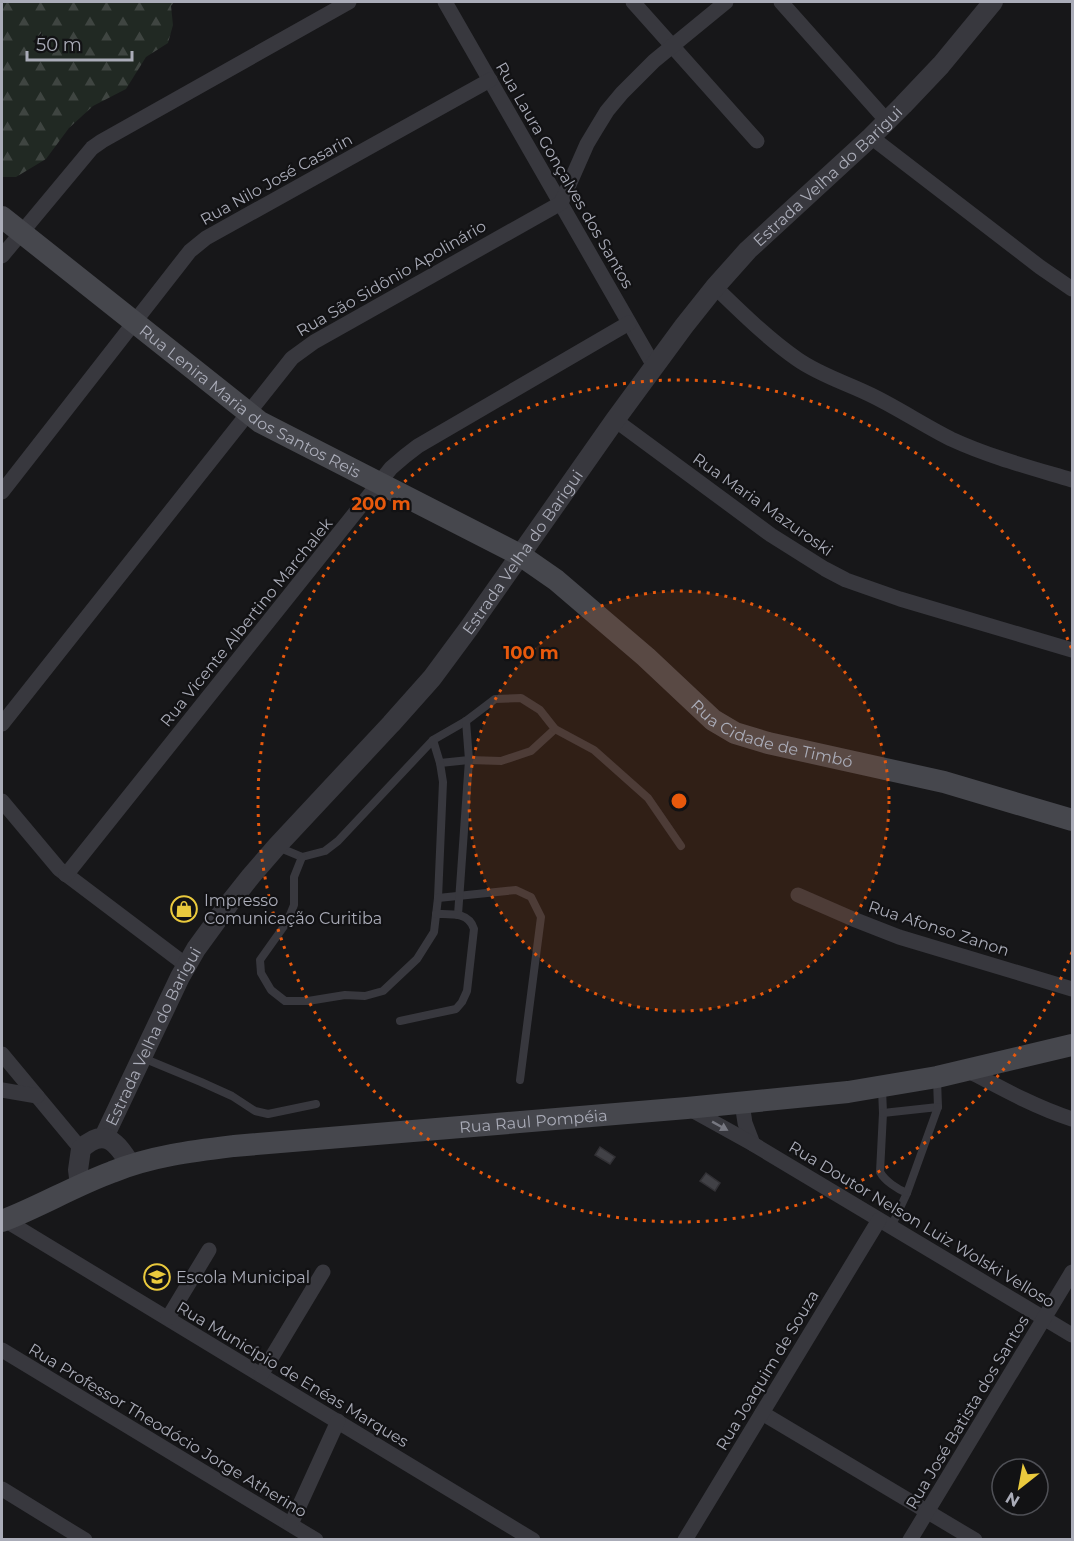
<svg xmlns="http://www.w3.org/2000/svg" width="1074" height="1541" font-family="Montserrat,sans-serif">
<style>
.forest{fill:url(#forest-firs)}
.building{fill:#414146;stroke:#323135;stroke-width:1.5}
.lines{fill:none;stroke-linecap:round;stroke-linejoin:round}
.service{stroke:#38383e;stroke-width:8}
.minor{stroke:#38383e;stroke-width:15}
.tertiary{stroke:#38383e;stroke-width:20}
.secondary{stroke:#46474d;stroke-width:22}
.oneway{fill:#777881}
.ring{fill:none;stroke:#e8590c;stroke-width:3;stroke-dasharray:3 6}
.labels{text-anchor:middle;stroke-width:4.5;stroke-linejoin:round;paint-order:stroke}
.street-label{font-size:16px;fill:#aaacb8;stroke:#121214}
.poi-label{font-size:16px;fill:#aaacb8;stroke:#121214;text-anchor:start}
.centre{fill:#e8590c;stroke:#121214;stroke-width:3}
.ring-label{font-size:18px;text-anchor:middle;font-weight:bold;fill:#e8590c;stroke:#121214;stroke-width:4.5;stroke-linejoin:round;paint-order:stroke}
</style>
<defs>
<pattern id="forest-firs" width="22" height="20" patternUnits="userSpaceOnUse" patternTransform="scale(1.5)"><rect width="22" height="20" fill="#212923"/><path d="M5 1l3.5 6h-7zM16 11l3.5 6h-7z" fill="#3f4541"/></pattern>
</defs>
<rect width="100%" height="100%" fill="#171719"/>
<path class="forest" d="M2,2h172l-3,4 2,19 -5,18 -22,14 -20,32 -33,17 -24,22 -23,31 -30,18h-14z"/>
<g class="building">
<path d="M600,1147l15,10 -5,7 -15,-9z"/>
<path d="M706,1173l14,10 -5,8 -15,-10z"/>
</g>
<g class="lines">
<g class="service">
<path d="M440,763l29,-3 32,1 30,-10 24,-22"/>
<path d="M278,847l24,10 23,-6 13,-10 95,-101 33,-19 29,-22 26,-1 19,12 15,19 39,21 54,48 33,48"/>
<path d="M302,857l-8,20v28l-7,17 -27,38 1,13 10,17 14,11h23l37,-6 20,1 18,-5 34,-32 17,-27 4,-34 5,-116 -3,-19 -7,-23"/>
<path d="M438,898l78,-8 15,7 10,20 -21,163"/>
<path d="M458,915l11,-155 -3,-39"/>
<path d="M400,1021l56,-12 6,-7 5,-11 7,-62c-5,-17 -23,-15 -38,-15"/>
<path d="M143,1058l58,24 31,14 23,15 13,3 48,-10"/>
<path d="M882,1089l1,24 -3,59c5,9 17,17 27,21l-16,34"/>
<path d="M883,1113l55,-6 -1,-27"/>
<path d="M907,1193l31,-86"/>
</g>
<g class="minor">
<path d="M445,2l209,364"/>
<path d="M633,2l124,139"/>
<path d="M781,2l106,119"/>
<path d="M871,137l169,130 32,22"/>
<path d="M2,256l90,-108 10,-7 247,-139"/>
<path d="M715,287c26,25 52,51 82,72 24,17 53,25 78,38 26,13 50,29 76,42 39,18 81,29 121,41"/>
<path d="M615,420l156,115 54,34 21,11 54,19 172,51"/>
<path d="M2,492l188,-241 16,-13 284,-158"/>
<path d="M2,724l290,-366 22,-16 247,-139 26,-59 9,-15 11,-18 15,-18 32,-32 72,-59"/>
<path d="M2,801l57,68 127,96"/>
<path d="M66,875l325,-407 14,-12 13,-10 211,-123"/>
<path d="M798,895l55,24 46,18 173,52"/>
<path d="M2,1054l79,95"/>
<path d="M967,1070c34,18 68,37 105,49"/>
<path d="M2,1090l35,6"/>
<path d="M742,1103l3,20 8,21"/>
<path d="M688,1108l65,36 319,191"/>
<path d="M5,1220l528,320"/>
<path d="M168,1318l41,-68"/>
<path d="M2,1350l314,190"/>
<path d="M261,1375l62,-103"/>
<path d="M762,1413l213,127"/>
<path d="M2,1489l83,51"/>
<path d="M291,1524l47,-103"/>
<path d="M685,1540l194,-320"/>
<path d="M910,1540l162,-268"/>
</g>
<g class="tertiary">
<path id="s1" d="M104,1137l76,-160 16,-28 32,-44 23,-29 26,-30 114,-122 41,-46 37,-50 146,-208 69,-94 31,-39 33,-37 123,-113 32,-32 38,-40 52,-63"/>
<path d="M80,1185l-2,-15 3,-21c24,-23 36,-6 50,16"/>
</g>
<g class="secondary">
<path id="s2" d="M2,217l258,205 260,133 36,25 90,77 67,63 22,13 33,10 176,39 128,38"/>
<path id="s3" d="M2,1221c37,-14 72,-35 110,-49 39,-16 81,-21 122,-26l453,-38 161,-16 89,-15 135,-32"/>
</g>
</g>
<defs><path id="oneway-solid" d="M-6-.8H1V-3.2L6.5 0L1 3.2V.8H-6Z" transform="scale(1.5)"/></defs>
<use class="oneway" href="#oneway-solid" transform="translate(720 1126) rotate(29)"/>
<circle cx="679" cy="801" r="210" fill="#e8590c" fill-opacity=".12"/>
<g class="ring">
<circle cx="679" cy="801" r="210"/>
<path d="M1072 952A421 421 0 1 1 1072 650"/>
</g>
<defs>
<g id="shop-ring" transform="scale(1.35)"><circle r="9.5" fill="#121214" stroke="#eaca3d" stroke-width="1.5"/><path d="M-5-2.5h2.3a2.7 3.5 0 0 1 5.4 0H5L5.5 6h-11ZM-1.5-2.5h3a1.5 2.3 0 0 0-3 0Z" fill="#eaca3d"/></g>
<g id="school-ring" transform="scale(1.35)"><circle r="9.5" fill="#121214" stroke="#eaca3d" stroke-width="1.5"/><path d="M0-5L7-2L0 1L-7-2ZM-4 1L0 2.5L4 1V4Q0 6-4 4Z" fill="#eaca3d"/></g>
</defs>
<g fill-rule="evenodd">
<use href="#shop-ring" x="184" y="909"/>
<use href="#school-ring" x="157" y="1277"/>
</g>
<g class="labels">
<g class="street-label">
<text transform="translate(565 175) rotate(60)" y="6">Rua Laura Gonçalves dos Santos</text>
<text dy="6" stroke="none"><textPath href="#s1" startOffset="1210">Estrada Velha do Barigui</textPath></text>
<text transform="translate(276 179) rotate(-29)" y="6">Rua Nilo José Casarin</text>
<text transform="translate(391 278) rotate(-30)" y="6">Rua São Sidônio Apolinário</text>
<text dy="6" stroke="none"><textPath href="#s2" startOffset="310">Rua Lenira Maria dos Santos Reis</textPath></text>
<text transform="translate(763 504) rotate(35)" y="6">Rua Maria Mazuroski</text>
<text dy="6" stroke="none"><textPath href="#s1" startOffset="724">Estrada Velha do Barigui</textPath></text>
<text transform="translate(246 622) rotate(-51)" y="6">Rua Vicente Albertino Marchalek</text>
<text dy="6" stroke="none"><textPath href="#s2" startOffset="936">Rua Cidade de Timbó</textPath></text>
<text transform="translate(939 928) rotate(18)" y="6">Rua Afonso Zanon</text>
<text dy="6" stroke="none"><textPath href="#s1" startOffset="112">Estrada Velha do Barigui</textPath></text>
<text dy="6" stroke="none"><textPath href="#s3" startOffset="546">Rua Raul Pompéia</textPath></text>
<text transform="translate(922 1224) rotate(31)" y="6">Rua Doutor Nelson Luiz Wolski Velloso</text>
<text transform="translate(767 1370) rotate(-59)" y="6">Rua Joaquim de Souza</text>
<text transform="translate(293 1374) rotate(31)" y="6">Rua Município de Enéas Marques</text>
<text transform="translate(967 1412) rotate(-59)" y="6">Rua José Batista dos Santos</text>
<text transform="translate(168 1430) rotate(31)" y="6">Rua Professor Theodócio Jorge Atherino</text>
</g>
<g class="poi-label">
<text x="204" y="906">Impresso<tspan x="204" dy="18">Comunicação Curitiba</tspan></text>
<text x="176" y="1283">Escola Municipal</text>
</g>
</g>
<circle cx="679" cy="801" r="9" class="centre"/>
<g class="ring-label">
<text x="381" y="510">200 m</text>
<text x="531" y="659">100 m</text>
</g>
<rect width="1074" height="1541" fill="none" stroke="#aaacb8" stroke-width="6"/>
<g transform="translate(1020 1487) rotate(211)"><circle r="28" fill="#121214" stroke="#4f5056" stroke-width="1.5"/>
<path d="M0-4.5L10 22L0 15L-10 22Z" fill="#eaca3d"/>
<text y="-9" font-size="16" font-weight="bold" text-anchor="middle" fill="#aaacb8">N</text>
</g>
<path d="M27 51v9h105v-9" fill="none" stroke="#aaacb8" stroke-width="3"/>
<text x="36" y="51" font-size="18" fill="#aaacb8" stroke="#121214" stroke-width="4.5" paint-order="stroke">50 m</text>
</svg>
